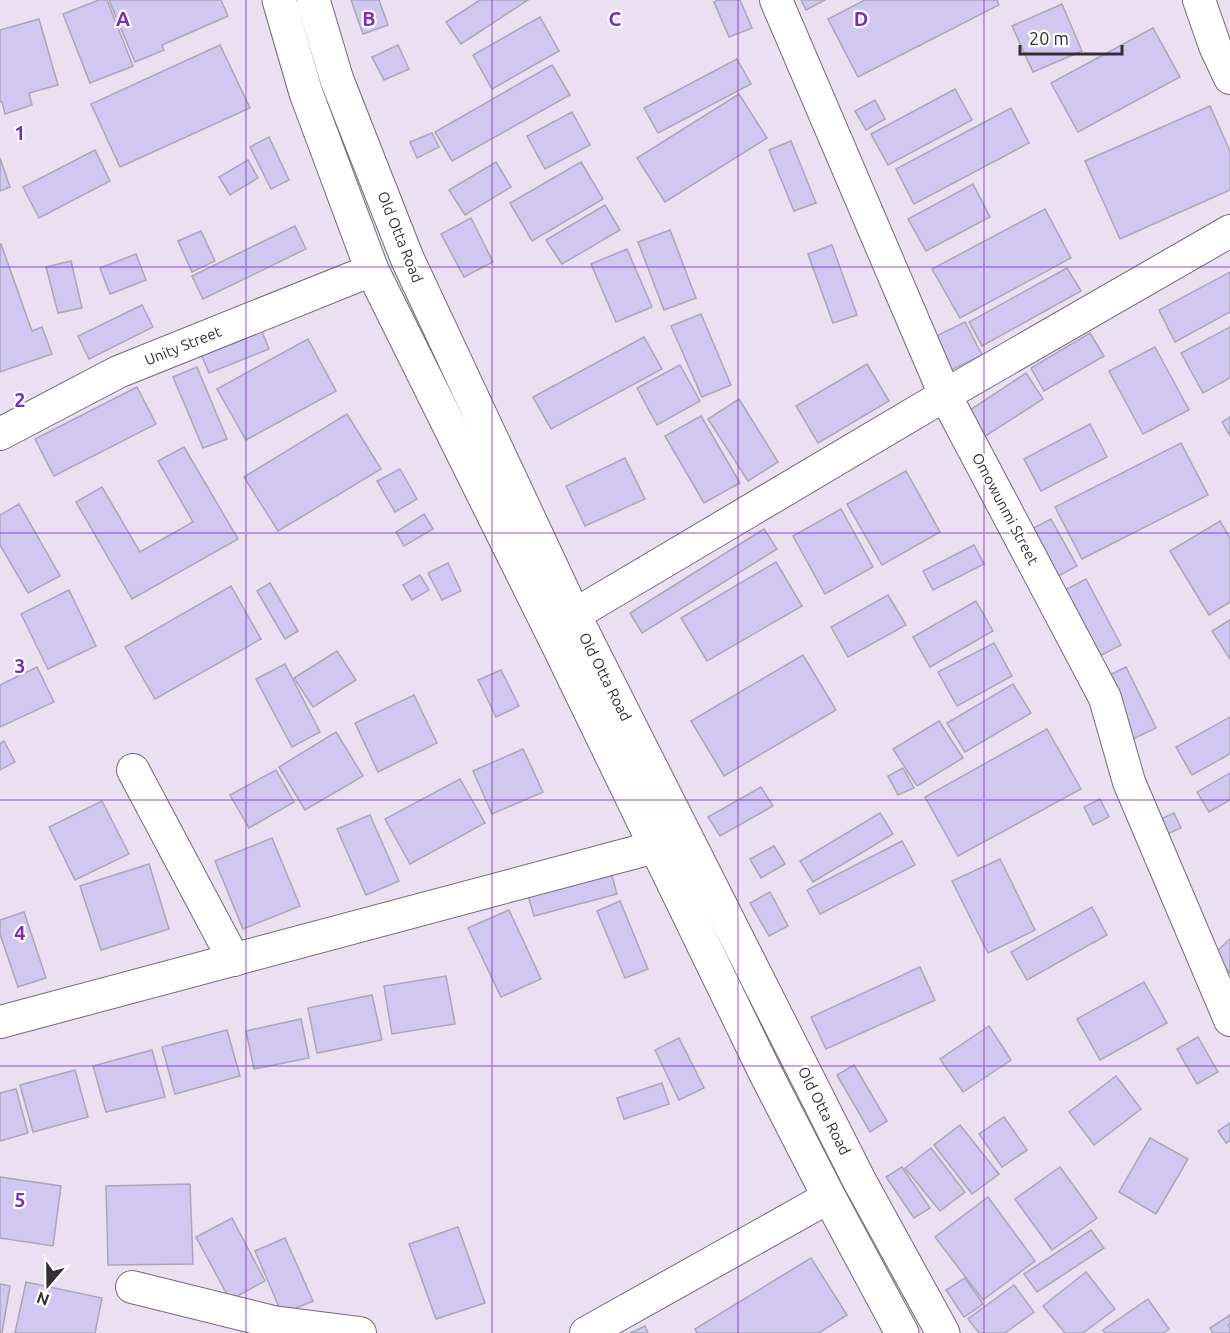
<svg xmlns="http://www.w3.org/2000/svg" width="1230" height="1333" font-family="Ubuntu,sans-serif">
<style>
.building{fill:#d0c8f0;stroke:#aaa6ba;stroke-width:1.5}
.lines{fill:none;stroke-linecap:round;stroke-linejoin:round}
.street-casing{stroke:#74697a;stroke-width:34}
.secondary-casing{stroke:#74697a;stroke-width:35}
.street{stroke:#fff;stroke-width:32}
.secondary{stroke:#fff;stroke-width:33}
.grid{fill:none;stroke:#7b2cbf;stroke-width:1.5;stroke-opacity:0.55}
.labels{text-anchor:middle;stroke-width:4.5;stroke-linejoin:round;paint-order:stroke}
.street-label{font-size:15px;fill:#342f37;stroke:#fff}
.grid-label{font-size:20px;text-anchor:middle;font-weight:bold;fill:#7b2cbf;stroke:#fff;stroke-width:4.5;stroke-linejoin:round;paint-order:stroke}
</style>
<rect width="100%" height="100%" fill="#ebdff2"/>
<g class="building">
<path d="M99,0h8l26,66 -43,17 -27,-69z"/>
<path d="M109,0h112l7,16 -66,29 2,5 -29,12z"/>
<path d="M351,0h28l9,25 -25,9z"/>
<path d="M480,0h48l-67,44 -15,-22z"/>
<path d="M718,0h22l12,28 -23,9 -15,-35z"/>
<path d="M801,0h24l-19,10z"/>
<path d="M865,0h132l2,5 -141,72 -30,-58z"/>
<path d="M1062,4l20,47 -49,21 -21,-46z"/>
<path d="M540,17l19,34 -67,38 -19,-34z"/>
<path d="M39,19l19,66 -29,8 3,12 -27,9 -3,-12h-2v-72z"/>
<path d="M1153,28l27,49 -102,55 -27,-49z"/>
<path d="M220,45l30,63 -130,59 -29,-63z"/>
<path d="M398,45l11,24 -25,11 -12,-23z"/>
<path d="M737,59l14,25 -93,49 -14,-25z"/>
<path d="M552,65l18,30 -118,66 -17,-29z"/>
<path d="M955,89l17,31 -84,45 -17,-31z"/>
<path d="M739,94l28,44 -102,64 -28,-44z"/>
<path d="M875,100l10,19 -19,11 -11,-19z"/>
<path d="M1210,106l20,45v39l-110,49 -35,-78z"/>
<path d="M1011,108l18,35 -115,61 -18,-35z"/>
<path d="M572,112l18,33 -45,24 -18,-33z"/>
<path d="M432,133l7,14 -22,11 -7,-16z"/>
<path d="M269,137l20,43 -18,9 -21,-42z"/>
<path d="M791,141l25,62 -22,8 -25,-61z"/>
<path d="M95,150l15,31 -71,37 -16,-31z"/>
<path d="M0,158l10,29 -10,4z"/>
<path d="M248,160l10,18 -28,17 -11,-18z"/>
<path d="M496,162l15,25 -46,28 -16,-25z"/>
<path d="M581,162l22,37 -71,42 -22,-38z"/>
<path d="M973,184l17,33 -64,34 -18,-32z"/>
<path d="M605,205l15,25 -58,34 -16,-24z"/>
<path d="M1045,209l26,49 -111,60 -28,-49z"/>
<path d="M471,218l22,44 -29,15 -23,-43z"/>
<path d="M295,226l11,23 -103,50 -11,-23z"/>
<path d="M670,230l26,68 -32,12 -26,-68z"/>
<path d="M201,231l14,30 -23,11 -14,-31z"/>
<path d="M0,244h1l31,87 10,-4 10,27 -52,18z"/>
<path d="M832,245l25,70 -24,8 -25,-69z"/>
<path d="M627,249l25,58 -36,15 -25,-58z"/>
<path d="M136,254l10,26 -36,14 -10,-26z"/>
<path d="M71,261l11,47 -24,5 -12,-46z"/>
<path d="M1067,268l14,23 -99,55 -13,-24z"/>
<path d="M1230,272v40l-55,30 -16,-32z"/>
<path d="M142,305l11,22 -64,32 -11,-23z"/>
<path d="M701,314l30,71 -29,12 -31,-71z"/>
<path d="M965,322l17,33 -39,19 -17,-33z"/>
<path d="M1230,327v51l-27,15 -22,-40z"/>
<path d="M261,329l8,20 -60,24 -8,-19z"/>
<path d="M1090,333l14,23 -60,35 -13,-23z"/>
<path d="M644,337l18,32 -111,60 -18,-32z"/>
<path d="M308,339l28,52 -90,49 -29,-51z"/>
<path d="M1155,347l34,63 -46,24 -34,-63z"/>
<path d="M867,364l22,37 -71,42 -22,-37z"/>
<path d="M680,365l20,36 -43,24 -20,-37z"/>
<path d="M197,367l30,72 -24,9 -30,-71z"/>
<path d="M1026,373l17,26 -59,38 -17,-25z"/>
<path d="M137,387l19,37 -102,52 -19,-37z"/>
<path d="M739,399l39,63 -30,19 -40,-62z"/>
<path d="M347,414l34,55 -103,62 -34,-54z"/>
<path d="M701,416l39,67 -36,20 -39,-67z"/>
<path d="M1230,417v19l-8,-14z"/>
<path d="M1090,424l17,33 -66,34 -17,-32z"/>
<path d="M1181,443l27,52 -126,64 -27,-52z"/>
<path d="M184,447l54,92 -106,60 -56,-97 26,-15 38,65 53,-30 -35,-61z"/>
<path d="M625,458l20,41 -60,27 -19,-40z"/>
<path d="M400,469l17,30 -22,13 -18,-31z"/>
<path d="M906,471l34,61 -58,33 -35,-61z"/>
<path d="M19,504l41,72 -32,17 -28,-48v-30z"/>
<path d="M841,509l32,58 -48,27 -32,-58z"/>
<path d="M424,514l9,15 -29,17 -8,-14z"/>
<path d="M1051,519l26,47 -26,14 -27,-47z"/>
<path d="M1220,521l10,17v64l-21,13 -39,-64z"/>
<path d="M764,529l13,20 -135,84 -12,-20z"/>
<path d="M974,545l10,19 -51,26 -10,-19z"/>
<path d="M776,562l26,44 -95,55 -26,-43z"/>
<path d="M448,563l13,28 -19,9 -14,-27z"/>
<path d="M420,575l9,15 -17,10 -9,-15z"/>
<path d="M1086,579l35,66 -25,13 -35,-66z"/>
<path d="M270,583l28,48 -13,8 -28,-48z"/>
<path d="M231,586l30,53 -106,60 -30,-52z"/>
<path d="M69,590l27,56 -48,23 -27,-55z"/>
<path d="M888,595l18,30 -58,32 -17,-30z"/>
<path d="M976,601l17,30 -63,36 -17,-30z"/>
<path d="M1230,620v39l-18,-28z"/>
<path d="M994,643l18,33 -55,30 -19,-34z"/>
<path d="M337,651l19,29 -43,27 -19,-29z"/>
<path d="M803,655l33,55 -112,66 -33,-55z"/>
<path d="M285,664l35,68 -28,15 -36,-68z"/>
<path d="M37,667l17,35 -54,25v-42z"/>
<path d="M1126,667l30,61 -25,12 -30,-61z"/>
<path d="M501,670l18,36 -23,11 -18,-37z"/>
<path d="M1013,684l18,29 -66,39 -18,-29z"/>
<path d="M414,695l23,48 -59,29 -23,-49z"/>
<path d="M1230,717v37l-38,21 -16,-28z"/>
<path d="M939,721l24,37 -46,28 -24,-37z"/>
<path d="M1047,729l34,60 -123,67 -33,-59z"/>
<path d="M336,732l27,44 -58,34 -26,-43z"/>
<path d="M4,741l11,21 -15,8v-26z"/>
<path d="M523,749l20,43 -51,22 -19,-43z"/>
<path d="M903,768l11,20 -16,7 -10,-19z"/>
<path d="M276,770l18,32 -45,26 -19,-33z"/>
<path d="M1230,773v27l-21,12 -12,-20z"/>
<path d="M460,779l25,44 -75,41 -25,-45z"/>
<path d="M761,787l12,19 -53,30 -12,-19z"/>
<path d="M1100,799l9,18 -16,8 -9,-18z"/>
<path d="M102,801l27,53 -54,26 -26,-53z"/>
<path d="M880,813l13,21 -80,48 -13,-21z"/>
<path d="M1174,813l7,15 -20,9 -7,-15z"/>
<path d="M370,815l29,66 -33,14 -29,-66z"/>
<path d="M272,838l28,68 -57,23 -28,-68z"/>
<path d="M902,841l13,24 -95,49 -13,-24z"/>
<path d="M774,846l11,18 -24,14 -11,-19z"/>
<path d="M1000,859l35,71 -47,23 -36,-72z"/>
<path d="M149,864l20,65 -68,21 -21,-64z"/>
<path d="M610,869l7,25 -83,22 -7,-24z"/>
<path d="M770,892l18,34 -19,10 -19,-33z"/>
<path d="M620,901l28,68 -23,9 -28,-67z"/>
<path d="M1092,907l15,28 -80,45 -16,-28z"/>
<path d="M509,910l32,69 -40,18 -33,-69z"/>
<path d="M24,912l22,66 -28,9 -18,-53v-14z"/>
<path d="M1230,939v34l-17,-18z"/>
<path d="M920,967l15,33 -109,49 -15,-32z"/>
<path d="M446,976l9,48 -63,10 -8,-48z"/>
<path d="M1144,982l23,41 -67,37 -23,-41z"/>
<path d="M372,995l10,45 -65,13 -9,-45z"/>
<path d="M301,1019l8,39 -55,11 -8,-38z"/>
<path d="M989,1026l22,34 -48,32 -23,-33z"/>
<path d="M227,1030l13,46 -65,18 -13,-47z"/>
<path d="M1198,1037l20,35 -21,12 -20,-35z"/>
<path d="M679,1038l25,50 -25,12 -24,-50z"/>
<path d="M152,1050l13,47 -59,15 -13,-46z"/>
<path d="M854,1065l33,56 -17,11 -33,-57z"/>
<path d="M75,1070l13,47 -55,15 -13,-47z"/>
<path d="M1116,1076l25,33 -47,36 -25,-33z"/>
<path d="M662,1083l7,21 -45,15 -7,-21z"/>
<path d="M16,1089l12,44 -28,8v-48z"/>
<path d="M1004,1117l23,33 -25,17 -23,-33z"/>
<path d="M1230,1123v18l-4,2 -8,-12z"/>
<path d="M960,1125l39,49 -27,20 -38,-49z"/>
<path d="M1150,1138l38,21 -32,55 -37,-22z"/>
<path d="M931,1148l34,44 -25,19 -35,-43z"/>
<path d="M902,1167l28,41 -16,10 -28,-41z"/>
<path d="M1060,1167l37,51 -45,32 -37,-51z"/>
<path d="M0,1177l61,9 -8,60 -53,-8z"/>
<path d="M190,1184l3,80 -85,1 -2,-79z"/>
<path d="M988,1197l47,64 -52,39 -48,-63z"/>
<path d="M232,1218l33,63 -35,19 -34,-63z"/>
<path d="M458,1227l27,76 -49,16 -27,-75z"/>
<path d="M1091,1230l13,18 -67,44 -13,-18z"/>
<path d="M285,1238l28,63 -31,13 -27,-63z"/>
<path d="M811,1258l36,57 -28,18h-122l-2,-4z"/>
<path d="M1086,1272l29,37 -32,24h-18l-22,-27z"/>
<path d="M965,1278l18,26 -19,13 -18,-27z"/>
<path d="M26,1282l76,16 -7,35h-80z"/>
<path d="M0,1284l10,2 -8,47h-2z"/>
<path d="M1014,1285l20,27 -29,21h-26l-11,-14z"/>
<path d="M1148,1299l21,30 -6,4h-58l-2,-3z"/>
<path d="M1230,1315v9l-2,1 2,3v5h-17l-3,-5z"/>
<path d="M645,1326l3,7h-18z"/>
</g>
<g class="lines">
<g class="street-casing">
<g id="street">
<path d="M776,0l169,395 160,303 24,84 101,238"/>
<path d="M1199,0l16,46 15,32"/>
<path d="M0,434l118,-62 254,-102"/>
<path d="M574,615l371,-220 285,-164"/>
<path d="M133,770l101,190"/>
<path d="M0,1022l655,-175"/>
<path d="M132,1287l141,35 87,11"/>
<path d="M586,1333l243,-136"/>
</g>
</g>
<g class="secondary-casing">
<g id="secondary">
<path d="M279,0l27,93 66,177 186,375 207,427 64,125 73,136"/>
<path d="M313,0l24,80 70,178 167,357 285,565 84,153"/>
</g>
</g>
<use href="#street" class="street"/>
<use href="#secondary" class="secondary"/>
</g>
<path class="grid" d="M246,0v1333M492,0v1333M738,0v1333M984,0v1333M0,267h1230M0,533h1230M0,800h1230M0,1066h1230"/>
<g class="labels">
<g class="street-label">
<text transform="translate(400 237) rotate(68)" y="5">Old Otta Road</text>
<text transform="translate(183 346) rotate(-22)" y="5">Unity Street</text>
<text transform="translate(1005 509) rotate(62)" y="5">Omowunmi Street</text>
<text transform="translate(605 677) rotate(63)" y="5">Old Otta Road</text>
<text transform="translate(824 1111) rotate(63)" y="5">Old Otta Road</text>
</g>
</g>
<g class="grid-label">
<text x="123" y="26">A</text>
<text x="369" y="26">B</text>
<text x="615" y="26">C</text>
<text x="861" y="26">D</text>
<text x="20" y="140">1</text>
<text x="20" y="407">2</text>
<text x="20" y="673">3</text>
<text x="20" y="940">4</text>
<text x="20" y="1207">5</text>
</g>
<g transform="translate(48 1285) rotate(200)" stroke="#ffffff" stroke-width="4.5" paint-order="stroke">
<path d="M0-4.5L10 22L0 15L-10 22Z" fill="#342f37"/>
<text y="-9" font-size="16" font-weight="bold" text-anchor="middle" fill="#342f37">N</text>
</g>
<path d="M1020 45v9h102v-9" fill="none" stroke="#342f37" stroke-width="3"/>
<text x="1029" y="45" font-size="18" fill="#342f37" stroke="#ffffff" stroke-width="4.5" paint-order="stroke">20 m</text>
</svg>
